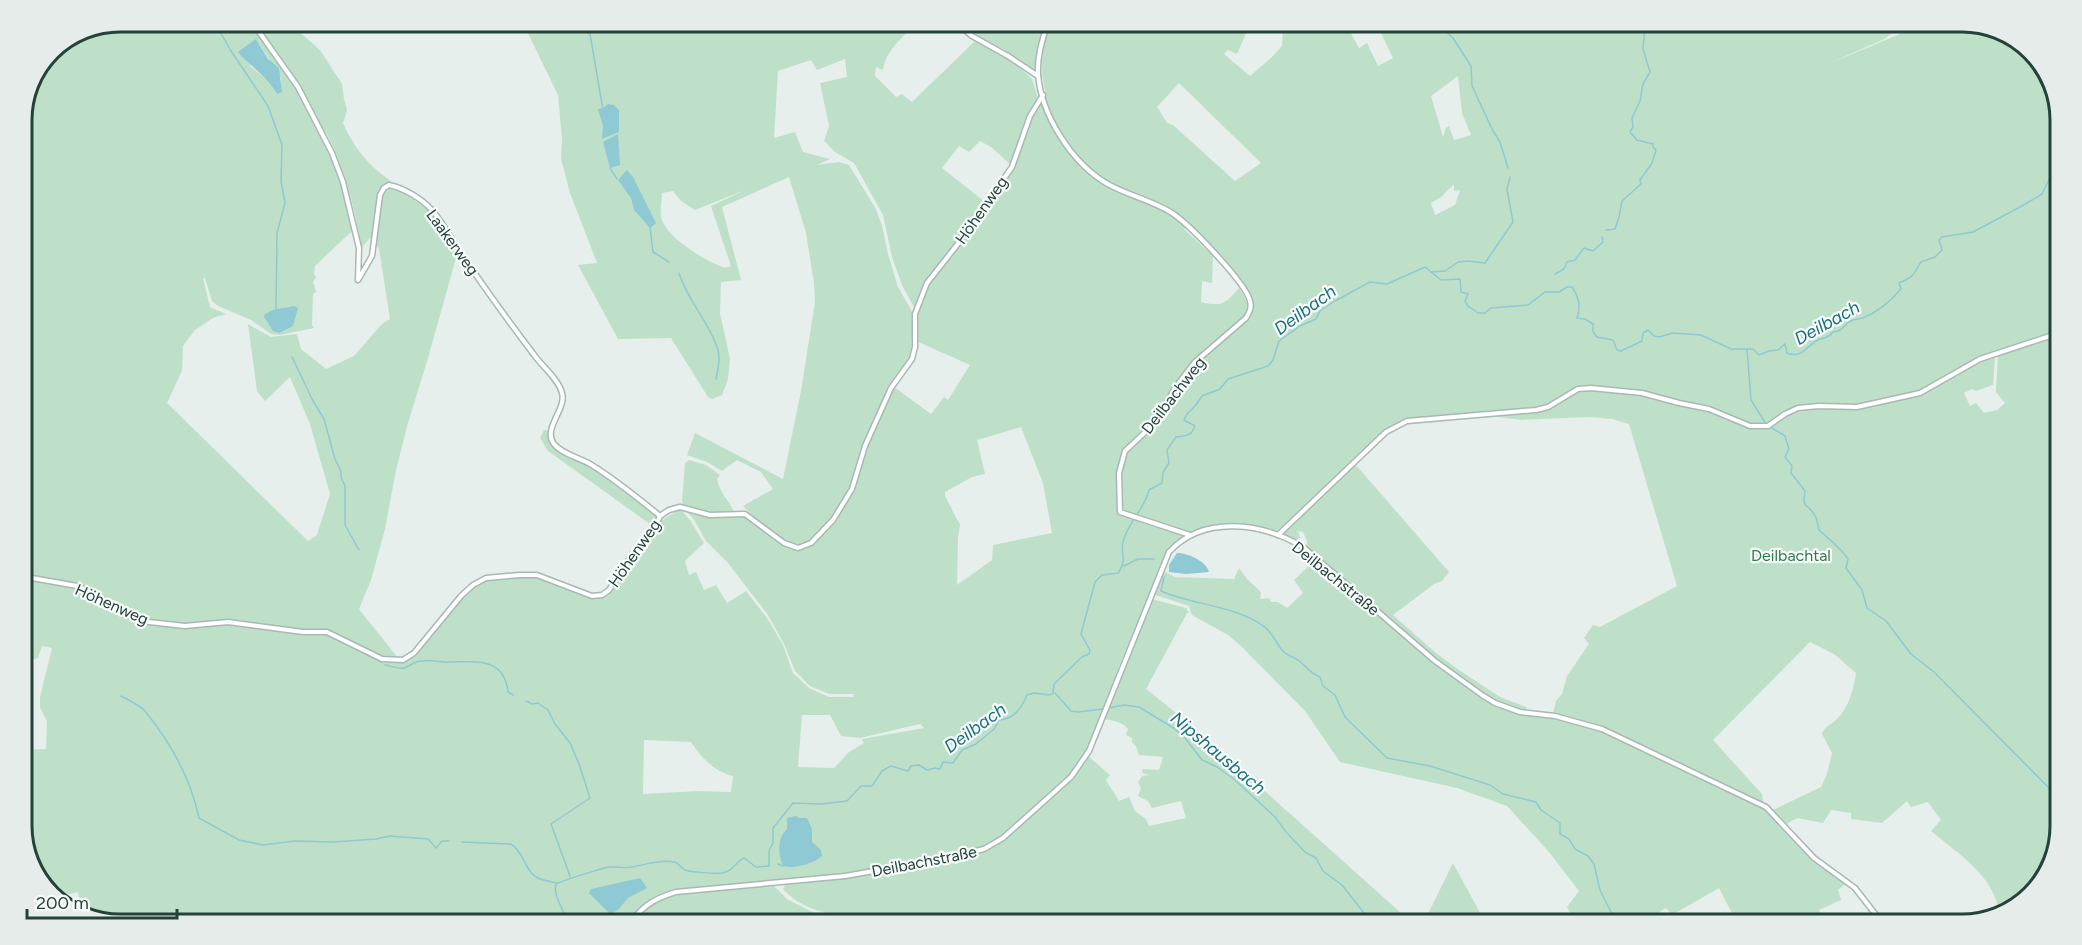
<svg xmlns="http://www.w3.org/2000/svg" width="2082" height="945" font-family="Figtree,sans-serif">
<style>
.green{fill:#bfe0c8;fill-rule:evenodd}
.water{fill:#8ec9d4}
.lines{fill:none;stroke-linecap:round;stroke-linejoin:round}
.stream{stroke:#8ec9d4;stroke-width:1.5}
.minor-casing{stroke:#a8b8b2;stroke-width:7}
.minor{stroke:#fff;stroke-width:4}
.labels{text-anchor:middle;stroke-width:4.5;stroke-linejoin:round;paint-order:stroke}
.street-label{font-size:16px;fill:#24423a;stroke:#f7fbf9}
.park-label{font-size:16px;fill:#2d7a4b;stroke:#f7fbf9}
.water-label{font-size:18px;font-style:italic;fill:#1c6f80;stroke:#f7fbf9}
.rim{fill:none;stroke:#24423a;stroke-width:3}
</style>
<rect width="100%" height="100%" fill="#e6efeb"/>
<g class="green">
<path d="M120,21h104l9,10 7,-3 -3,-7 51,1 32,28 22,34 2,15 3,11 -4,13c11,25 25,42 48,58l-11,11 -8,48 -2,-2 -8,9c-8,-40 -17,-79 -36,-115l-4,4c17,29 24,59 32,93l-39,37 -1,8 2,3 -3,5 3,10 -3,2 -1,31 2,3 -34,7 -9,-1 -20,-14 -33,-14 -6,-5 -7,-23h-2l7,29 16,7 -13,4 -18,12 -12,16 -1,25 -15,32 141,138 9,-6 13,-41 -20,-70 -20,-47 -25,24 -8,-10 -9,-67 23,13 26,-3 4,15 25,20 28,-13 28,-32 8,-5 -11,-70 -3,-5c1,-12 0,-46 9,-55 3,-3 5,-2 10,-2l37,25 26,39 -30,107 -20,65 -12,47 -11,59 -14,51 -12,29 39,49 15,-2 48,-59 12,-11 14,-7 50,-3 57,22 11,-2 30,-43 26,-32 19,-12 10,11 14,23 -19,18 4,14 7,-3 8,18 12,-5 11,18 19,-12 21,27 16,27 10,28 16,15 20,9h24l1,-3h-25l-19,-8 -15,-15 -11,-27 -16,-29 -40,-52 -22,-22 -13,-23 -7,-7 23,5 36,-1 48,35 15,-2 14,-14 -2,-3c-9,10 -18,18 -32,12l-33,-25 -12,-12 30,-17 -12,-17 -24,-12 -15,11 -15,-9 -20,-7 8,-22 88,46 18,-88 14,-89 -1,-19 -8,-50 -17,-56 -67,30 19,73 -20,2 -1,31 10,46 -2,20 -6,16 -10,4 -4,-2 -37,-59 -53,1 -40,-74 19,-2 -27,-70 -9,-34 1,-20 -4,-44 -35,-72 395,1c-15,11 -33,28 -35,46l-7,-3 -1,9 21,21 6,-3 10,8 63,-61 41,23 16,15 6,19 -12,22 -15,45 -20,-18 -11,-6 -11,11 -10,-6 -17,22 43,34 -59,81 -10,28 -14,-26 -10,-28 -9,-42 -29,-52 -19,-11 -11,-11 5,-15 -9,-43 27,-6 -2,-18 -28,11 -6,-10 -33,11 -4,67 21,-6 8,20 27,7 -13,6 22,-3 10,3 27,44 6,17 6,28 10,33 16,28 -4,42 -23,34 -19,41 3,2 23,-47 37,27 13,-17 4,3 22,-35 -54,-24 1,-26 11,-31 27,-33 56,-80 6,-11 15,-47 14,-19c-7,-25 -5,-45 3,-69l200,1 -11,26 -2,2 -8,-4 -4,4 26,22 22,-19 10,-11 1,-20h64l12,22 8,-5 11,23 15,-8 -13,-27 -5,2 -4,-7 529,2 -16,11 -56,25 72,-30 4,-6 96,1 44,36 17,49 -2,217 -80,26 -60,34 -60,15 -51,-1 -15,6 26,-3 38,1 35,-7 29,-8 56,-32 16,-6 2,3 -2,26 -17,6 -4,-2 -8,4 6,13 6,-3 8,10 13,-3 8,-7 -9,-11 2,-38 61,-19 -3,260c-3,15 -7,28 0,42l-3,226 -36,45 -18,5c-4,-37 -42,-60 -68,-82l10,-11 -13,-18 -17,5 -4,-6 -25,22 -31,-4v-6l-20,-3 -8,13 -26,-5 -12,7 -12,-15 48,-23 6,-13 5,-21 -10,-19c3,-8 7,-8 13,-13 13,-11 19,-32 21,-48l-22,-19 -24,-12 -97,98 49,54 2,15 48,50 33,25 -7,6 3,10 -22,10 5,13h-87l-18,-35 -47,27 -6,-7 -12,7 -3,8 -76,-1 -8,-15 12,-16 -30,-39 -42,-46 -50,-18 -117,-26 -35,-51 -64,-65 -13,-11 -36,-20 -3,-9 -34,-11 -1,-2 9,-22 12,6 59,2 5,-11 8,11 14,13 -1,7 9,-1 2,4h7l9,6 16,-15 -9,-13 21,-20 118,102 49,35 33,16 45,7 1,-5 -8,-2 3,-12 6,-7 5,-18 22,-32 -5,-6 9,-13 7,2 77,-41 -48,-162 -17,-5 -22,-2 -69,3 -43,-6 -80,9 -7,3 -36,38 94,108 -7,9 -8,3 -41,31 43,38 23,17 41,27 26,10 1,2c-39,7 -185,-131 -220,-161v-7l-4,-9 -5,-1 2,7 -2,3 -14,-5 -1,-3 11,-16 -19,15c-36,-7 -80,-16 -106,18l-50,116 -4,14 -27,69 -14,22 -72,65 -18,10 -23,7 -120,21 -174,18c-14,4 -28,13 -35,27l-550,-3 -4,-24 -20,5 -20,-17 -17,-48v-82l25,-1 1,-28 -7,-13v-11l12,-49 -10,-2 -4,12 -7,2 -7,10 -3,-1v-555l29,-64zM256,39l25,39v14l-4,1 -6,-10 -21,-17zM1458,76l4,37 9,22 -17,5 -5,-14 -3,2 -3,9 -12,-41zM1179,83l82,80 -26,18 -62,-56 -6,-2 -10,-16zM1454,184v7l6,-1 -5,15 -20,10 -4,-12 10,-6zM745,190l-34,16 20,60 -6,2c-18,-6 -60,-31 -64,-51 -1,-7 1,-17 1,-24l11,-2 8,10 14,9zM1189,225l26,28 5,1 10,11 -2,3 21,33v8l-2,-7 -8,-14c-14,16 -17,19 -38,14l1,-21 10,2 1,-27 -29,-27zM1021,427l22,56 9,50 -59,12 -1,15 -35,25 1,-47 2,-13 -15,-29v-4l27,-15 13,-3 -8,-34zM802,715h28l11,21 19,2 60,-14 4,4 -62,11 2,4 -15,9 -15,16 -36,-1zM644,740l47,2c11,16 22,29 42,34l-2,16 -33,-1 -55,3z"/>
<path d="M960,24l85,1 -7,21 -4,25 -31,-22 -26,-13z"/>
<path d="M544,430l5,1 3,12 39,23 66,51 -7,7 -102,-73 -8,-13z"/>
<path d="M689,460l17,5 14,10 -3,4c3,15 11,19 17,33l-24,2 -26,-7 -2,-6 3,-38z"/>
<path d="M1152,599l34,9 3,5h-2l-41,76 44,35 221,198 -562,-3 -3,-3c-23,-2 -47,-9 -63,-27l3,-5 59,-7 103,-17 38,-9 18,-12 68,-60 16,-23 22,19 -4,5 13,21 10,-4 6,14 11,8 3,7 37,-8 -5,-17 -29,7 -4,-7 -10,-5 3,-8 -3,-6 4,-6 8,-1 -8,-2 1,-4 16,1 4,-13 -24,-2 -3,-9 -4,-4v-4l-6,-3 2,-6c-5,-7 -16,-9 -24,-10z"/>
<path d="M1453,863l32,59h-61z"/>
<path d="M774,886l13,13 25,13 26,7h-50l-5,-5 -12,3 -1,2h-133c7,-14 25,-21 39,-25z"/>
</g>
<g class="water">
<path d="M256,39l12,20 11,9 3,24 -5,2c-9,-17 -26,-27 -39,-42z"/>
<path d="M608,104l6,1 5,5v22l-17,7 1,-13 -5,-17 5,-1z"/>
<path d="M618,134l2,31 -10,3 -7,-26z"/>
<path d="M627,170l6,7 23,46 -6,5 -16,-18 -3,-12 -13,-18z"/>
<path d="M294,306l4,2 -5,18 -14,7 -6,-2 -9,-14 1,-3 8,-4z"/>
<path d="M1177,553c11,0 29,8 32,19l-23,2 -17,-2v-7z"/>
<path d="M796,816l3,2h8l5,11v13l9,8 1,6c-9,8 -27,13 -39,10 -5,-12 -6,-28 4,-37v-11z"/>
<path d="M640,878l7,10 -19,10 -10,12 -8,4 -21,-21 2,-4z"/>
</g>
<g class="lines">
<g class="stream">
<path d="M214,21l17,30 37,55 14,39 -1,36 4,22 -8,30 -1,77"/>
<path d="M582,23v7l8,4 13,76"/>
<path d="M1427,26l3,4 15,1 8,7 18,28 1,20 21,45 7,11 8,26"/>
<path d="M610,168l7,11"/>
<path d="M650,227l3,25 16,10"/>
<path d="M1606,230l9,-1 4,-12 3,-16 19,-17 -1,-4 12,-17 4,-13 -3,-3v-3l-16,-4 -7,-8 3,-5 -1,-9 8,-17 3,-17 7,-12 -7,-23 2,-22"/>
<path d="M1431,272l14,-1 13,-9 10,-1 17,2 28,-41 -6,-33 3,-12"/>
<path d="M679,273c8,27 29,47 38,74 4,10 1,22 -1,32"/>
<path d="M1555,274l9,-5 3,-7 8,-2 9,-12 9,3 10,-9 -1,-5"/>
<path d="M1747,349l4,51 15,24"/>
<path d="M292,357l21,44 11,18 11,40 6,12v6l4,9v39l14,25"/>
<path d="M1772,428l13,8 4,13 -4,8 7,9 -1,7 14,18c-3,18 1,11 9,23 3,4 4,11 5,16 10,9 22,18 29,29l-2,9 16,22 5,18 19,13 25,33 23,18 120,121"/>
<path d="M1124,566l14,-7h16"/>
<path d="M1164,577l-3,14c32,14 71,14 101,34 10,6 13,17 20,25 4,5 11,7 16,10 8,6 12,13 22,17l3,9 12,9 10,22 42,41 43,8 60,19 13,9 33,8 5,8 19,13v11l9,5 6,10 13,7 6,8 6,26 13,26 6,7"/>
<path d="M385,665c6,1 13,4 19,3 6,-2 11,-7 17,-7 10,-2 19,2 29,1 27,0 54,-5 58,30l5,3"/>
<path d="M1055,693l16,18 7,1 25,-3"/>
<path d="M121,696c7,4 19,9 24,15 25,31 46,68 54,107l40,22 24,5 32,-4 38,1 43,-3 14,-3 38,3 8,9 6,-7h7"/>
<path d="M526,701l6,3 6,-1 10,7 7,14 15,19 9,21 11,34 -39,26 19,52"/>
<path d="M1108,708l16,-3 15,2 36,22 10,9 17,22 15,7 18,13 40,37 11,15 19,20 11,6 7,13 19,14 29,37"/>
<path d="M462,842l49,2c13,8 14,28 27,34 5,3 13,3 19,5"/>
<path d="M778,864l5,2"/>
<path d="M565,918c-2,-12 -12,-21 -9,-34 16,-7 32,-11 48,-16 9,-3 20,1 28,-1 12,-2 30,-8 42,-5 5,1 7,6 11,8 4,2 32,4 37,3 11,-1 13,-11 22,-15l12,9 13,-1v-15l4,-8v-15l20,-25 28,1 26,-3 14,-15h11l10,-15 9,-5 17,5 3,-5 8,-1 8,5 8,-2 5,1 3,-7 10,1 9,-13 14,-6 18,-15 5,-9c15,-1 22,-11 28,-25l7,-2 16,2 3,-2 1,-9 28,-27 7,-3 1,-4 -9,-16 14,-52 7,-7 16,-2c10,-14 2,-17 5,-31 4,-19 22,-33 26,-52l13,-7 1,-11 6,-9 -2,-13 9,-13c9,-1 16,-1 19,-11l-11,-6 3,-6 9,-9 6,-9 18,-7 8,-10 40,-13 5,-6 6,-19 21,-15 16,-7 4,-8 15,-10 35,-19 17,2 38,-17 16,13 19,-1 1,13 7,2 -3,7 3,5 10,7h7l6,-5 37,-3 17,-13h14l8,-5h5c7,10 9,20 5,31l8,1 8,5v8l4,5 16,3 4,10 4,1 21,-10 1,-8 5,-3 6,6 5,1 14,-4 28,2 30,14h22l6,6 10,-4 9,-1 7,-6 2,9c14,6 19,-6 29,-12 7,-4 12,-2 17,-9 9,-1 10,-5 16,-10 4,-3 10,-3 14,-4 15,-6 27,-16 38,-29l-2,-6c15,-6 14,-8 22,-21l14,-5 7,-7 -3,-10 3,-3 31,-5 49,-26 20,-12 9,-18 9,-10"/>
</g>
<g class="minor-casing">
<g id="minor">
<path d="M252,22l46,65 34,66 11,29 16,66 -1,32 14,-24 8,-61 4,-7 5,-3c15,3 33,14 43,25 11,13 19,28 28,42 24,35 49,70 75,104 8,11 24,24 27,37 5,16 -20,36 -8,51 8,10 26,14 36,20 25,15 48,34 70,52"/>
<path d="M958,24l14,12 36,20 30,20"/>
<path d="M1047,25c-5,16 -10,32 -9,49 3,40 33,88 68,109 20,12 46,17 66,30 17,11 74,70 78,88 2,7 -1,12 -4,17l-51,44 -20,26 -19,34 -31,29 -6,22 1,39 70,23"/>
<path d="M1278,535l108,-103 21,-11 129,-11 12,-3 30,-18 13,-1 51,5 37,10 30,6 41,17h18l17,-12 13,-6 21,-2 38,1 63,-14 60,-34 79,-26"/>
<path d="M21,576l56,10 13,6 38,23 21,7 36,4 43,-4 75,10h24l55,27 21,1 11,-7 47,-57 12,-11 13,-7 34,-3h17l55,21 10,-1 7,-5 25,-38 21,-25 5,-11 9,-6 11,-3 30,8 35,-1 39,29 14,5 13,-5 22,-23 19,-31 13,-43 26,-58 21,-29 3,-12v-33l12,-31 30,-38 55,-78 18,-51 13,-21"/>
<path d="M634,919c10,-15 25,-22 42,-27l169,-16 103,-18 36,-9 19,-11 68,-61 18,-26 80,-199c35,-38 94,-29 134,-5l132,114 47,34 13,8 25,9 35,4 47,13 164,78 48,51 41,30 28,36"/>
</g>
</g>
<use href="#minor" class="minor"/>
</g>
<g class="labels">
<g class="street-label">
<text transform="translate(981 210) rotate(-55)" y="6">Höhenweg</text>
<text transform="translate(453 242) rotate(54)" y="6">Laakerweg</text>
<text transform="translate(1173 395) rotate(-52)" y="6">Deilbachweg</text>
<text transform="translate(634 553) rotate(-55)" y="6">Höhenweg</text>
<text transform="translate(1336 578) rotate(39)" y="6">Deilbachstraße</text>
<text transform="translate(112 604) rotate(24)" y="6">Höhenweg</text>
<text transform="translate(924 861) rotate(-11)" y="6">Deilbachstraße</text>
</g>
<g class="park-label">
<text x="1791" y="561">Deilbachtal</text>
</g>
<g class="water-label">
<text transform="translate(1305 310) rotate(-36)" y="6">Deilbach</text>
<text transform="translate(1827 323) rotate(-29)" y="6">Deilbach</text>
<text transform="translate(975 728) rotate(-36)" y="6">Deilbach</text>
<text transform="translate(1218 753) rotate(40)" y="6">Nipshausbach</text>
</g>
</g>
<path d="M0 0H2082V945H0ZM120 32H1962A88 88 0 0 1 2050 120V826A88 88 0 0 1 1962 914H120A88 88 0 0 1 32 826V120A88 88 0 0 1 120 32Z" fill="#e6ecea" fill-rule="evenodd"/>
<path class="rim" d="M120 32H1962A88 88 0 0 1 2050 120V826A88 88 0 0 1 1962 914H120A88 88 0 0 1 32 826V120A88 88 0 0 1 120 32Z"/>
<path d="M27 909v9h150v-9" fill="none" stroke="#24423a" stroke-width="3"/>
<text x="36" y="909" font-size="18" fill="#24423a" stroke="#f7fbf9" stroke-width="4.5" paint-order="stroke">200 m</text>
</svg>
